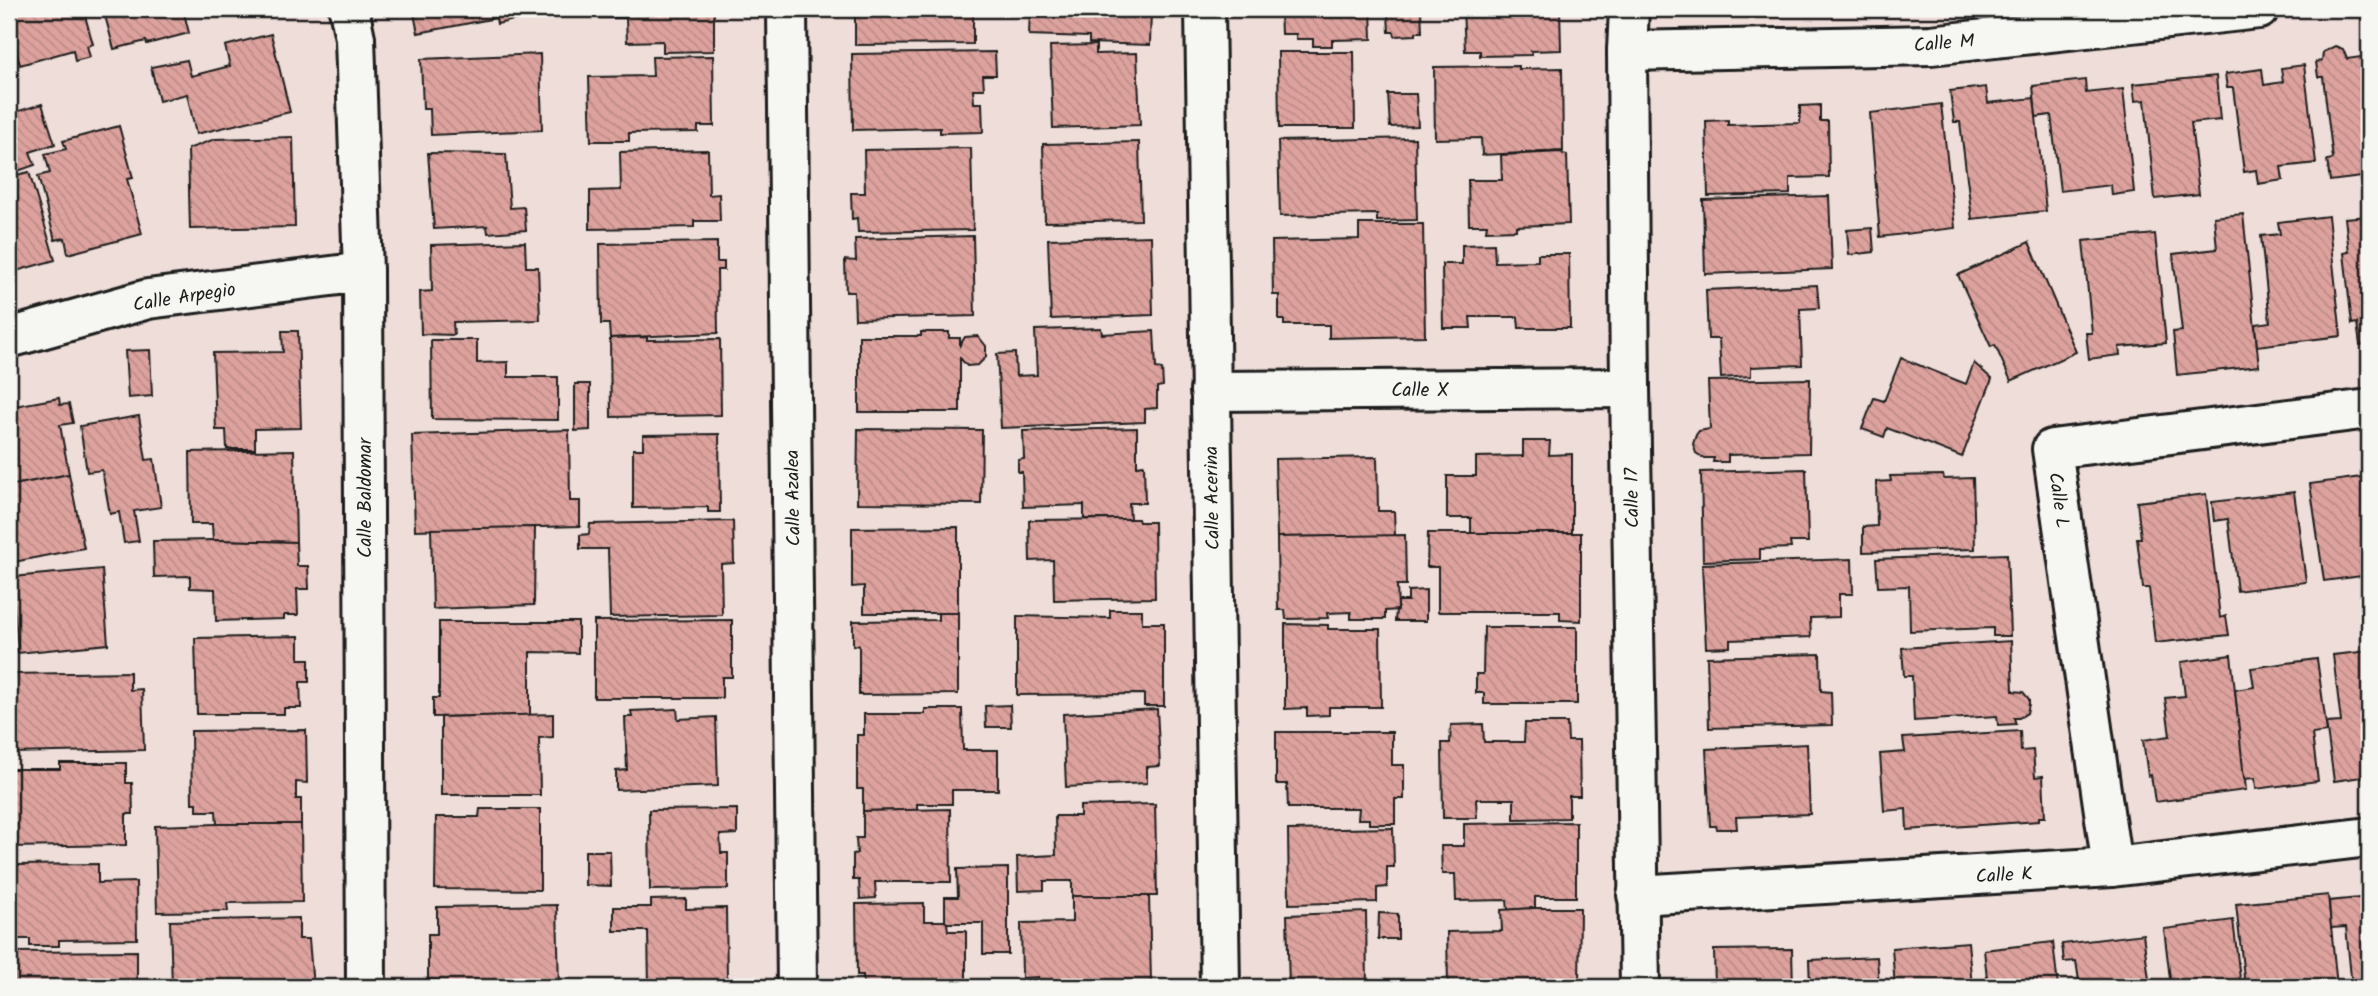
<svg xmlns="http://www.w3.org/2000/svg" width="2378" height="996" font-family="Kalam,sans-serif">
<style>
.building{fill:url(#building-back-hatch);stroke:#1c1c1c;stroke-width:2}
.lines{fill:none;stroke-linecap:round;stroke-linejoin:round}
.minor-casing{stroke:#1c1c1c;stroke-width:44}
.minor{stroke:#f6f6f2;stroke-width:38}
.labels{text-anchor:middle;stroke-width:7;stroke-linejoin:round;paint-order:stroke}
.street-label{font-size:19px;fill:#1c1c1c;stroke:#f6f6f2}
</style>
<defs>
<pattern id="building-back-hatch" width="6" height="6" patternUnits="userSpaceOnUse" patternTransform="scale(1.75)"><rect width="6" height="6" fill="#dda29d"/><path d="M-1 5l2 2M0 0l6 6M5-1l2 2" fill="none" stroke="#bd8b87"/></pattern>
</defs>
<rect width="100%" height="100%" fill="#eeddd8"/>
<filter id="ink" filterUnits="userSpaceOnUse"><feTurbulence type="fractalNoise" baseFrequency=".0143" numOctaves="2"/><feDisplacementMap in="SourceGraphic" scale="14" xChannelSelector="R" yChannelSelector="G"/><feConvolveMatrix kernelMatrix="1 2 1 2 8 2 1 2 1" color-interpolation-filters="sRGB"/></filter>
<g filter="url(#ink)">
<g class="building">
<path d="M9,9h74l10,35 -6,2 3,11 -15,4 -2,-11 -53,15 -11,-40z"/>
<path d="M89,9h94l6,24 -42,11 -1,-3 -32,8 -10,-37 -13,4z"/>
<path d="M413,9h108l2,9 -26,6 -1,-6 -78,15z"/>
<path d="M597,9h117v42l-51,1v-11l-36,1 -1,-24h-29z"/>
<path d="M855,9h118v35l-118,1z"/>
<path d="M1030,9h121l-1,36 -61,-2v-6l-60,-2z"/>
<path d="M1280,9h91l1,30 -40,1v6h-19v-7h-17v-5h-15z"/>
<path d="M1383,9h38l1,23h-6v3l-21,1 -1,-4h-5l-1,-18h-5z"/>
<path d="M1463,9h97l1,41 -30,1 1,4 -52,1v-5h-15z"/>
<path d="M271,34l19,78 -94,22 -9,-40 -28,7 -8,-34 36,-7 4,16 39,-10 -5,-20z"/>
<path d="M1096,45v9l41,-1 3,72 -87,3 -3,-82z"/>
<path d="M2335,46l8,3 4,10 22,-3v120l-39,5 -3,-21 6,-1 -10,-82h-5l-2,-15 6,-1 1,-9z"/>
<path d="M995,52l1,23h-13l1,14h-11l1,14h8l1,29 -43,1v-5l-87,2 -1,-76z"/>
<path d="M1278,52h76l1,76h-76z"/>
<path d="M540,54l2,76 -111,5 -1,-26h-7l-2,-50z"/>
<path d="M713,56l1,70h-16v6l-69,1v8h-38l-2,-64 64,-1 -1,-19z"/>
<path d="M2304,65l12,98 -35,4 2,13 -25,4 -2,-14 -12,2 -11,-84h-6l-2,-14 37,-5 2,16 19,-3 -2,-14z"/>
<path d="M1519,66v3l43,-1 1,83 -81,4 -1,-17 -46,1 -1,-72z"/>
<path d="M2216,76l4,44 -29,3 8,71 -44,5 -10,-99 -10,1 -2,-17z"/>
<path d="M2085,80l1,13 37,-4 11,103 -22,3 -1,-10 -51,6 -9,-76 -15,2 -3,-31z"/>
<path d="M1986,87l2,16 46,-5 12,113 -74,8 -12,-97h-6l-4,-31z"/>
<path d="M1388,94h28l2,32 -28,1z"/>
<path d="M42,104l13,40 -25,8 5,13 -26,9v-60z"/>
<path d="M1941,104l14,124 -75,9 -10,-124z"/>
<path d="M1820,105v16h8l1,56 -39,1v16l-82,2 -2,-75 22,-1v5l72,-2v-17z"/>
<path d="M119,126l14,52 -6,1 15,55 -74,20 -3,-16 -10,2 -17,-64 12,-3 -5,-19 21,-5 -3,-8z"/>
<path d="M293,137l2,90 -105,2 -2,-80 27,-10z"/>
<path d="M1415,138l2,82 -40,1v-7l-97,2 -2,-75z"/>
<path d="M1139,142l2,78 -96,2 -2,-78z"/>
<path d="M971,148l2,82 -115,2 -1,-14 -5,1 -1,-26h14l-1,-43z"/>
<path d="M708,150l1,45 10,-1 1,27h-26v6l-104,2v-38l31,-1 -1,-38z"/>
<path d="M1562,152l1,2 4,1 2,69 -53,2v4l-30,1 1,-6h-18l-1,-45h34l-1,-25z"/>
<path d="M428,153l78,1 4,54 14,-1 2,23 -38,3 -1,-7 -53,3z"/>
<path d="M29,172l26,88 -46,13v-96z"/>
<path d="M1829,196l3,73 -127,5 -2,-74z"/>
<path d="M2243,214l16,152 -82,9 -4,-43 9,-1 -9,-77 44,-5 -3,-32z"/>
<path d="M2328,216l13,120 -84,10 -2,-22 15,-2 -9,-86 19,-2 -2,-12z"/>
<path d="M2369,216v128l-9,1 -3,-22 -5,1 -8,-71 5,-1 -4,-34z"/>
<path d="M1359,224h64l2,112 -96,2v-13h-45v-5h-5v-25h-6l-1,-54 87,-2z"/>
<path d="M1872,228l2,24 -25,3 -2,-25z"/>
<path d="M2155,234l11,109 -47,4 1,8 -31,4 -3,-26h6l-9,-92z"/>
<path d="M973,236l2,80 -120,3 -1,-27h-8l-1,-32 11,1 -1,-22z"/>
<path d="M1151,236l2,79 -102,4 -3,-80z"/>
<path d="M525,242l1,25h12l2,53 -87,2 1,13 -33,-1 -1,-42 12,-1 -1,-46z"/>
<path d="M717,242v20h7v8h-7l1,63 -108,5 -1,-14h-8l-1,-80z"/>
<path d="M2029,242l47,110 -65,29 -16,-36 -4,2 -33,-72z"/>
<path d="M1494,244l1,18 43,-1v-7h31l1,74h-51l-1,-11h-48l1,11h-28l-1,-64h20v-19z"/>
<path d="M1817,285l2,23 -19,1 2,56 -51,2v9l-30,2 -2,-39h-11l-2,-49z"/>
<path d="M1101,328l1,6 52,-3 2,37 6,1 1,17 -6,1v21l-12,1v13l-144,6 -4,-74 18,-1 1,23 21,-1 -2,-45z"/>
<path d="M282,331h16l3,97 -46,1v20h-28l-1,-19h-10l-3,-77 70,-1z"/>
<path d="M921,332h28v6h11v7l5,-8 13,-1 8,10v11l-8,8 -11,1 -7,-8v54h-101v-76h62z"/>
<path d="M647,337v3l73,-1 1,76 -110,2 -1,-79z"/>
<path d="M431,340h46v23l31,-1v15h50v43l-126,-1z"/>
<path d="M150,350l2,46 -24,2 -3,-47z"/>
<path d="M1901,358l65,26 8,-21 18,16 -30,78 -75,-29 -3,9 -22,-8 12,-31 10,3z"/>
<path d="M1810,379l-1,74 -81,2v7h-15l1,-4h-10l-8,-5 -3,-9 3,-9 3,-4 11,-2 -2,-48z"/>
<path d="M575,384h15v46l-15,1z"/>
<path d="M59,398l1,7 9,-1 4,19 -13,2 9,49 -60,12v-79z"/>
<path d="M139,416l7,44 8,-1 7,48 -27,4 5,30 -15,2 -5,-31 -9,2 -8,-44 -15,2 -7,-46z"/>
<path d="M1137,428v38l7,-1 1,38h-16l1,16h-46v-14l-61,2 -1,-35h-4v-12l6,-1 -1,-28z"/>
<path d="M858,429l124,1 -1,74 -124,-1z"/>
<path d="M569,430l1,71h10v25l-165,4 -3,-95z"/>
<path d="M719,434l1,78h-12v-5l-75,1v-59h10v-14z"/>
<path d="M1523,441h27l-1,14 23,-1v79h-101v-15h-24v-42h29v-19l47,-1z"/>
<path d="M294,450l2,92 -83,-2 -1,-16h-21l-1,-72z"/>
<path d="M1377,457l1,54h16l1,25 -118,1 -2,-78z"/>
<path d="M1806,469l2,73h-18l1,6 -31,1v10l-57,2 -2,-89z"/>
<path d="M69,474l15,74 -75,15v-77z"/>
<path d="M1943,475l1,4 29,-1 2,71 -112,3v-25l14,-1 -1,-44 15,-1 -1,-5z"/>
<path d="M2369,476v99l-45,6 -14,-97z"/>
<path d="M2294,492l12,90 -69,9 -9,-72 -14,2 -2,-19z"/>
<path d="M2206,494l14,124 6,-2 3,19 -74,8 -6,-55h-6l-6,-50h4l-4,-36z"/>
<path d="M1130,519h8l1,3h15l1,76 -101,2 -1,-40 -23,1 -1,-41z"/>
<path d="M733,521l1,42 -13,1 1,51 -112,2 -2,-68h-28v-14l9,-1 1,-10z"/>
<path d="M535,527l-1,78 -101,4 -2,-80z"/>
<path d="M958,527v86h-94v-27l-12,1v-59z"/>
<path d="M1428,533h153v88l-21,-1v-8h-122v-45h-11z"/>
<path d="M1405,535l1,50h-9l1,25 -13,1v8h-34v-7l-24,1 1,5 -42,1 -1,-9h-7l-1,-73z"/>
<path d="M213,540l83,2 1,24h11l1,23h-12l1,26h-14v4l-68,2 -1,-32 -25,-1v-12l-36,1 -1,-36z"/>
<path d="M2007,554l3,82h-17v-8l-83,3 -1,-45 -31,1 -2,-28z"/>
<path d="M1852,559l1,35h-14v23l-29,1 1,19 -81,3v7l-24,1 -4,-84z"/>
<path d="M102,569l6,75 -90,9 -6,-76z"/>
<path d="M1426,590v31h-31l1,-10 2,-1v-9h10v-10z"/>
<path d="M1110,610h32v13h22v83h-20v-12l-127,1v-79l93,2z"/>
<path d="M938,613h20v81l-99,1v-50l-6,1v-25l85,-1z"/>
<path d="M732,620v57h-10v21h-128v-77z"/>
<path d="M439,622h139v31l-48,-1v63l-97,2v-19h6z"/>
<path d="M1285,624l43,1v4h52l1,78h-52v8l-22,1v-8l-22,1z"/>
<path d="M1484,627h93v77h-93v-11h-8v-19h7z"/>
<path d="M299,636v23h10v23h-9l1,26h-17v6h-87l-2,-76z"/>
<path d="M2011,641l2,50 10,1 6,7v5l-2,9 -8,5h-5l2,6 -18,1 -1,-9 -83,5 -2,-45h-8l-2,-28z"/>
<path d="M2369,651v125l-35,5 -8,-58 15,-1 -8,-67z"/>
<path d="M1820,654l1,37 10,1 1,33 -123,3 -2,-71z"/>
<path d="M2231,655l15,135 -91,12 -4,-27 -3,1 -5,-36 27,-4 -5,-38 20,-2 -4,-34z"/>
<path d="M2317,659l10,73 -15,2 6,47 -62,8 -1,-11 -11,1 -9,-89 19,-3 -3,-19z"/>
<path d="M130,672v18l12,-1 2,61 -132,3 -1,-79z"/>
<path d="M1010,705l1,22h-25l-1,-21z"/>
<path d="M677,709l1,10 38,-2 2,69 -102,4v-19l11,-1 -2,-53h7l-1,-6z"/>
<path d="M925,709h37l1,41h35v40h-46v14h-35v6l-54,1v-22h-6v-54h7v-21h61z"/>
<path d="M1157,709l3,57 -13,1v16l-81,4 -3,-73z"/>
<path d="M553,714v23l-14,1 1,57h-99v-78z"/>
<path d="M1525,723h42l1,18h11l1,55h-11v22l-55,1v-20h-38l1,19h-34l-1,-75h8l1,-18 32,-1 1,18h40z"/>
<path d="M306,730l1,53 -11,-1v17h5v25h-84l-1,-13h-19v-8h-5l-1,-72z"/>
<path d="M2020,731l1,20 12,-1 2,27 8,-1 2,41h-6v4l-132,9 -1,-21 -22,2 -4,-57 25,-2 -2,-14z"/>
<path d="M1276,732h116v33h12v34h-9v25h-26v-5h-11l1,-11h-71l-1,-24h-11z"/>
<path d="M1807,744l3,70 -74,3 1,12h-20l-1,-3h-6l-4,-77z"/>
<path d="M60,763h66v20h6l1,31h-7v31l-116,2v-78h50z"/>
<path d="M1155,804l2,92h-85v-15h-28v9l-26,1 -1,-34 39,-2 -1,-39h25v-10z"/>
<path d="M480,809h60v81l-105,-1 1,-72h43z"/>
<path d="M737,809v25l-17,1 1,18h7v36l-78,1 -1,-80z"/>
<path d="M950,809l1,73h-76l1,16 -16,1 -1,-19h-6v-26l4,-1 -1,-15h7v-27z"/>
<path d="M1576,822v75h-41v11l-27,2 -1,-10 -51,1 -1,-27h-13l-1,-28h23v-22z"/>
<path d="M217,824h84l1,78 -75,1 1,8 -71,1 -2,-86z"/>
<path d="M1393,828l1,39h-7v20l-10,1v14l-88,2 -1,-74z"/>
<path d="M585,851h25l1,35 -26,-1z"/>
<path d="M98,864v19l38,-1 1,57 -78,1v6h-29v-7h-16v-74z"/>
<path d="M1008,868v86h-25v-31h-38v-26h13l-1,-28z"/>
<path d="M2328,895l9,92h-92l-9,-83z"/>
<path d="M1072,896h77l2,86 -113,3v-8l-16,1 -1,-55 51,-1z"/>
<path d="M2369,897v90h-17l-6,-60 -15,1 -2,-27z"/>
<path d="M686,899v10l40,-1 1,71h6v8h-84l-1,-56h-34v-24h37v-7z"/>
<path d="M924,903v18h21l2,2 1,8h18v56h-103v-12h-6l-1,-71z"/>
<path d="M557,905l2,82h-119v-7h-12v-46h9v-27z"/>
<path d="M1535,908h45l-1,79h-131l-1,-55 55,-1 -1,-21z"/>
<path d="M1366,912l1,75h-78l-2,-72z"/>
<path d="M1379,913l19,1v25h-20z"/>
<path d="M299,918v21h10l4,48h-141l-2,-66z"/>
<path d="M2233,920l8,67h-70l-7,-58z"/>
<path d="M2143,934l7,53h-70l-4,-26 -12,1 -2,-18z"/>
<path d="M1968,942l4,45h-77l-3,-39z"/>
<path d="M2053,942l5,45h-70l-4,-37z"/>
<path d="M1792,949l1,38h-78l-1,-37z"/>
<path d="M137,951v36h-122l-1,-35z"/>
<path d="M1877,957l2,30h-69l-1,-27z"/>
</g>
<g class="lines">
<g class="minor-casing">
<g id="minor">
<path d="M349,9l6,29 8,234 3,715"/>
<path d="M787,9l10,978"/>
<path d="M1205,9l15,978"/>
<path d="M1629,9l-2,42 3,337 10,599"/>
<path d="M1627,51l304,-6 328,-36"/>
<path d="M9,338l139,-39 215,-27"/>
<path d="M1210,391l420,-3"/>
<path d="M2112,867l-60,-418 317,-40"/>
<path d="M1637,895l475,-28 257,-30"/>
</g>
</g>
<use href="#minor" class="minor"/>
</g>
</g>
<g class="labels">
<g class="street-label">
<text transform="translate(1944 42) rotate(-5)" y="7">Calle M</text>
<text transform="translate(184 296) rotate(-9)" y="7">Calle Arpegio</text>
<text x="1420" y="396">Calle X</text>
<text transform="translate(364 498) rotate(-90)" y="7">Calle Baldomar</text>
<text transform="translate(792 498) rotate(-91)" y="7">Calle Azalea</text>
<text transform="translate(1211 498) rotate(-91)" y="7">Calle Acerina</text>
<text transform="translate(1631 498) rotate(-91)" y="7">Calle 17</text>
<text transform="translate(2060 500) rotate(82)" y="7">Calle L</text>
<text transform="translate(2004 874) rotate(-3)" y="7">Calle K</text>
</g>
</g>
<rect width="2378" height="996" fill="none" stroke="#f6f6f2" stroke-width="35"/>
<rect x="18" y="18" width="2343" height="961" fill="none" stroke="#1c1c1c" stroke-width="2.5" filter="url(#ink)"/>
</svg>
